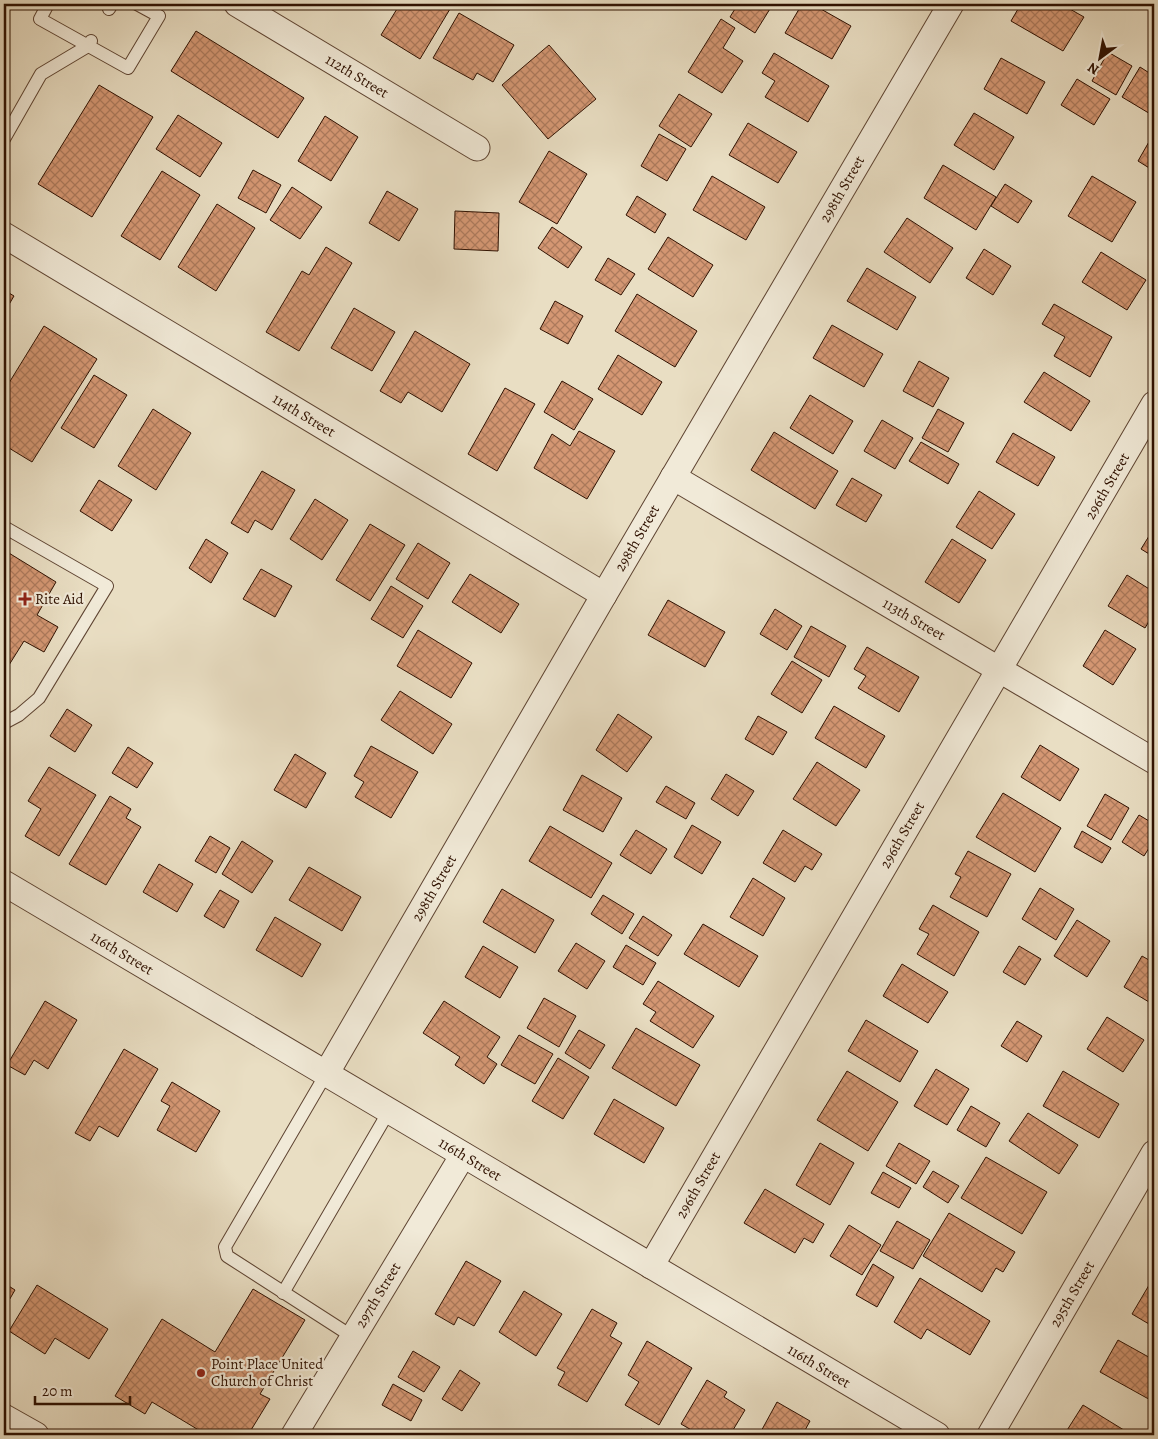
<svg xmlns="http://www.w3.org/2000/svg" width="1158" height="1439" font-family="Alegreya,serif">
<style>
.building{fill:url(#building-cross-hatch);stroke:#2f1101}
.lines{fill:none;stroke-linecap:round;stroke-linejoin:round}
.service-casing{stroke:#5e4432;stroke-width:14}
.minor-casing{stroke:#5e4432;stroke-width:27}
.service{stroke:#f1ead8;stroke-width:12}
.minor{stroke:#f1ead8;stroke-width:25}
.poi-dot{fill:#8f2418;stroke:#f1ead8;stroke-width:2}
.labels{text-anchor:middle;stroke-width:4.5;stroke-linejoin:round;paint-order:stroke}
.street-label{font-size:15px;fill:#2f1101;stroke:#f1ead8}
.poi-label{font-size:15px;fill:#2f1101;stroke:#f1ead8;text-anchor:start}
</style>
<defs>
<pattern id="building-cross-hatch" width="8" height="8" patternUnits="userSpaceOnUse" patternTransform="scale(1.25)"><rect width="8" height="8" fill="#d49773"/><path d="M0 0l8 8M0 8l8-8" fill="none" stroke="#ac7a5c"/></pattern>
</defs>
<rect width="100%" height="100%" fill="#e9dec3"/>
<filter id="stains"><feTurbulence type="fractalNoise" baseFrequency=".004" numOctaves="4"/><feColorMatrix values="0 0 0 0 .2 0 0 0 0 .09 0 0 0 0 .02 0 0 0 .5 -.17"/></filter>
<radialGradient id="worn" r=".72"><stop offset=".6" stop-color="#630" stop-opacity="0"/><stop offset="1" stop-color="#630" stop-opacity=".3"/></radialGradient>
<g class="building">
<path d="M400,4h53l-33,55 -39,-24z"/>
<path d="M738,4h35l-18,29 -25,-16z"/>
<path d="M802,4h10l39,22 -19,33 -47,-26z"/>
<path d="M1021,4h40l23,13 -21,34 -52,-30z"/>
<path d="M459,13l55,32 -21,37 -16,-9 -4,7 -40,-22z"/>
<path d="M721,19l14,9 -12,20 20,13 -21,32 -34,-21z"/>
<path d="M196,31l108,67 -26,40 -107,-67z"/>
<path d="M549,45l47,54 -48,40 -46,-54z"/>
<path d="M1108,52l24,14 -16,29 -24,-14z"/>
<path d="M774,53l55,33 -21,36 -43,-25 10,-16 -13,-8z"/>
<path d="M1001,58l44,24 -18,32 -43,-25z"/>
<path d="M1140,67l14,9v36l-2,3 -30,-18z"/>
<path d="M1077,79l33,20 -16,26 -33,-20z"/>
<path d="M99,85l54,32 -61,100 -54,-33z"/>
<path d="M679,94l33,20 -21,33 -32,-21z"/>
<path d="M974,113l40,24 -20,33 -40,-25z"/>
<path d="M178,115l44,28 -22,34 -44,-28z"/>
<path d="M325,116l33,21 -27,44 -33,-20z"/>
<path d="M748,123l49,29 -19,31 -49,-28z"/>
<path d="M1154,133v38l-16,-10z"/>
<path d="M659,134l27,15 -19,32 -26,-15z"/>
<path d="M549,151l38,23 -30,50 -38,-22z"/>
<path d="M943,165l53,32 -20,33 -52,-32z"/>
<path d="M253,170l28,15 -15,28 -28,-15z"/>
<path d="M162,171l38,24 -40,65 -39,-24z"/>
<path d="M712,176l53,31 -19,33 -53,-30z"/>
<path d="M1092,176l44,26 -24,40 -44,-26z"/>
<path d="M1005,184l27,17 -14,22 -27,-17z"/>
<path d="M292,187l30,20 -22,32 -30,-19z"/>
<path d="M387,191l31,18 -19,32 -30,-18z"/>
<path d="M637,196l29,18 -11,19 -29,-18z"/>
<path d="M217,204l38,24 -39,63 -38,-24z"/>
<path d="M455,211l44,2 -1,38 -44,-2z"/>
<path d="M907,218l46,30 -23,35 -46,-31z"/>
<path d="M552,227l30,20 -14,21 -30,-20z"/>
<path d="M668,237l45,28 -20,32 -45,-28z"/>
<path d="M326,247l26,16 -53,88 -33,-19 36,-61 7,4z"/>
<path d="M984,249l27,17 -18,29 -27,-17z"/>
<path d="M1101,252l45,28 -19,30 -45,-28z"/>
<path d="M608,258l27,16 -14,21 -26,-15z"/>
<path d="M867,268l49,29 -19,33 -50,-29z"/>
<path d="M4,290l10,6 -10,17z"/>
<path d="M637,294l60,37 -22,36 -60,-36z"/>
<path d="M555,301l28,15 -15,28 -28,-15z"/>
<path d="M1054,304l58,33 -22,40 -36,-21 11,-19 -23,-13z"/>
<path d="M354,308l41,24 -23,39 -41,-23z"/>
<path d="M832,325l51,29 -19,33 -51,-29z"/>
<path d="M44,326l53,33 -65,103 -28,-17v-54z"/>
<path d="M415,331l55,33 -28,48 -34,-20 -7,11 -21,-12z"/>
<path d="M618,355l44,27 -20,33 -44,-26z"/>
<path d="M919,361l30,17 -16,29 -30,-16z"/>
<path d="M1044,372l46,29 -19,30 -47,-29z"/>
<path d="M94,375l33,20 -33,53 -33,-20z"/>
<path d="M562,381l31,18 -19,31 -30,-18z"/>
<path d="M505,388l30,16 -38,67 -29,-17z"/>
<path d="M810,395l43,26 -20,33 -43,-26z"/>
<path d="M153,409l38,24 -35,57 -38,-24z"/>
<path d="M938,409l26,14 -16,29 -26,-14z"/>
<path d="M882,420l31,18 -18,31 -31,-18z"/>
<path d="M579,431l36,20 -28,48 -53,-31 18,-34 18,12z"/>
<path d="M774,432l64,39 -23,38 -64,-39z"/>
<path d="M1013,433l42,24 -17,29 -42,-24z"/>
<path d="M921,442l38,22 -11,20 -39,-23z"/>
<path d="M262,471l33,19 -23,40 -17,-10 -7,13 -17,-10z"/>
<path d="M852,478l30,17 -16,27 -30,-17z"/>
<path d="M99,480l33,20 -20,31 -32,-20z"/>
<path d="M979,491l36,23 -23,35 -36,-22z"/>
<path d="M315,499l33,21 -26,40 -32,-21z"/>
<path d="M370,524l35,21 -35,56 -34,-21z"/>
<path d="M1154,528v29l-13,-8z"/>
<path d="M206,539l22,14 -17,30 -22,-15z"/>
<path d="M952,539l34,21 -27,43 -34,-21z"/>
<path d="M418,543l32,20 -22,36 -32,-20z"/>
<path d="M4,550l52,32 -19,33 21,12 -14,25 -20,-11 -20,32z"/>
<path d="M261,569l31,17 -17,31 -32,-18z"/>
<path d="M470,574l49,30 -18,29 -49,-31z"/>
<path d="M1127,575l27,17v21l-9,15 -37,-22z"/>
<path d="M391,586l32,20 -20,32 -32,-19z"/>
<path d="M668,600l57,32 -20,35 -57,-32z"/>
<path d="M775,609l27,17 -15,24 -27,-16z"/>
<path d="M811,626l35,20 -17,31 -35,-20z"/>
<path d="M418,630l54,33 -21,35 -54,-32z"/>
<path d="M1105,630l31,19 -23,36 -30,-19z"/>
<path d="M867,647l52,30 -20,35 -41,-24 8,-12 -12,-7z"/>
<path d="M792,661l30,19 -20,33 -31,-19z"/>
<path d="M400,691l52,33 -19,30 -52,-34z"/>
<path d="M834,706l51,30 -19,32 -51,-30z"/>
<path d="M67,709l25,16 -17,27 -25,-16z"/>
<path d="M618,714l34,23 -25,35 -31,-22z"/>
<path d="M758,716l29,16 -14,23 -28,-16z"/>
<path d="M1040,745l39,24 -19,32 -39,-24z"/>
<path d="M371,746l47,26 -27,46 -36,-21 9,-15 -10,-6z"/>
<path d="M128,747l25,16 -16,25 -25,-15z"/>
<path d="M295,754l31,19 -20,35 -32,-18z"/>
<path d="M817,762l43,28 -24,36 -43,-27z"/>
<path d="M49,767l47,28 -37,61 -34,-20 16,-27 -13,-8z"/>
<path d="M726,774l28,17 -16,25 -27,-17z"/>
<path d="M582,775l40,23 -19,34 -40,-22z"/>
<path d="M666,786l29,17 -9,16 -30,-17z"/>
<path d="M1003,793l58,35 -26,44 -59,-35z"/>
<path d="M1105,794l24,14 -18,32 -24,-14z"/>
<path d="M110,796l21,13 -5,9 15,9 -35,58 -37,-21z"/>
<path d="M1139,815l15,9v16l-10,16 -22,-14z"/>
<path d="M692,825l29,17 -19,32 -28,-17z"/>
<path d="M550,826l62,37 -21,35 -62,-37z"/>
<path d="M636,830l31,19 -16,25 -31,-19z"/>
<path d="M783,830l39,24 -10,16 -7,-4 -10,16 -32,-19z"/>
<path d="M1082,831l29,17 -9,15 -28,-16z"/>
<path d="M210,836l20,12 -14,25 -21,-12z"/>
<path d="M242,841l31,20 -21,32 -30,-19z"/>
<path d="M968,851l43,23 -24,43 -37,-20 11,-20 -6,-3z"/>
<path d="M159,864l34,20 -16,28 -34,-20z"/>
<path d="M309,867l52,30 -19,34 -53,-31z"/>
<path d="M753,878l32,20 -22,38 -33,-19z"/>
<path d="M1040,888l34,21 -18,31 -34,-21z"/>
<path d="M502,889l52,31 -19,33 -52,-31z"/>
<path d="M220,890l19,11 -15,27 -20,-12z"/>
<path d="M603,895l31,19 -12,20 -31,-20z"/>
<path d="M933,905l46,27 -25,44 -37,-22 12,-20 -10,-5z"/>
<path d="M643,916l29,19 -14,21 -29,-18z"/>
<path d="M275,917l46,27 -19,33 -46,-27z"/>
<path d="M1077,920l33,21 -23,36 -33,-21z"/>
<path d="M703,924l55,32 -19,31 -55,-33z"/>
<path d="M576,943l29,18 -18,28 -29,-18z"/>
<path d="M626,945l30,18 -13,22 -30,-18z"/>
<path d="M483,946l35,21 -18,31 -35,-21z"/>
<path d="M1019,946l22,13 -16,26 -22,-13z"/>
<path d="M1142,956l12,7v42l-30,-18z"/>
<path d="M902,964l46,28 -20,31 -45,-27z"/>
<path d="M658,981l56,35 -21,32 -43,-27 6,-9 -13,-8z"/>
<path d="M544,998l32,18 -17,31 -32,-19z"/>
<path d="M45,1001l32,19 -29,49 -14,-9 -9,15 -18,-10z"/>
<path d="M444,1001l56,36 -13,20 10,7 -13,20 -29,-19 5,-8 -37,-24z"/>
<path d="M1107,1017l37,23 -21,32 -36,-23z"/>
<path d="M866,1020l52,31 -18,31 -52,-31z"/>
<path d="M1017,1021l25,15 -15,26 -26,-16z"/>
<path d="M636,1028l64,37 -24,41 -64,-38z"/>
<path d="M579,1030l26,15 -15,24 -25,-16z"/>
<path d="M519,1035l34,19 -18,30 -34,-19z"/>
<path d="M124,1049l34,20 -40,68 -19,-11 -9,15 -15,-8z"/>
<path d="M558,1058l31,19 -26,42 -31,-18z"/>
<path d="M936,1069l33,20 -22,36 -33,-19z"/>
<path d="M847,1071l51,31 -30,49 -51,-31z"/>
<path d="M1063,1071l56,33 -20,34 -56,-32z"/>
<path d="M172,1082l48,29 -24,41 -39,-22 13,-24 -9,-5z"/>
<path d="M614,1099l50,29 -20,35 -50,-29z"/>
<path d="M971,1106l29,17 -14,24 -29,-17z"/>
<path d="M1028,1113l50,32 -19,29 -50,-33z"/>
<path d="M820,1143l34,20 -24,42 -34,-20z"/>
<path d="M899,1143l31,18 -14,23 -30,-18z"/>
<path d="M986,1157l61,35 -25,42 -61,-36z"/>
<path d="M933,1171l26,15 -11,17 -25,-16z"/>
<path d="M883,1172l28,16 -12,20 -28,-15z"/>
<path d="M765,1189l59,35 -11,19 -9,-5 -9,15 -51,-30z"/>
<path d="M949,1213l66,39 -12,20 -7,-4 -14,24 -59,-36z"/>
<path d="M897,1221l33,19 -17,29 -33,-18z"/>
<path d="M849,1225l32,20 -19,30 -32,-19z"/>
<path d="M466,1261l35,20 -27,45 -16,-9 -4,8 -19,-11z"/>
<path d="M873,1264l21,13 -17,30 -21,-12z"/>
<path d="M920,1278l70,43 -20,34 -43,-26 -6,10 -27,-17z"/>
<path d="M1152,1280l2,2v45l-22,-13z"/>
<path d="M4,1283l11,7 -11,19z"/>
<path d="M37,1285l71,44 -19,30 -34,-21 -10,16 -36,-23z"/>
<path d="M253,1289l52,31 -45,74 10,5 -22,36h-41l-55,-33 -7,12 -30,-18 47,-77 53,33z"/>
<path d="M524,1291l38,23 -26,42 -37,-24z"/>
<path d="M592,1309l25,14 -7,13 12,7 -35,59 -29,-17 7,-13 -8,-4z"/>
<path d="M1118,1340l36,20v42l-54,-30z"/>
<path d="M647,1341l45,27 -33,57 -34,-20 14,-23 -11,-7z"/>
<path d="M413,1351l27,16 -16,25 -26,-15z"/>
<path d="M460,1370l20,13 -18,28 -20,-12z"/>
<path d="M707,1380l20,12 -3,5 21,13 -15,25h-30l-19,-11z"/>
<path d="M393,1384l29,16 -11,21 -29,-16z"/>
<path d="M777,1402l33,19 -6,11 6,3h-51z"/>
<path d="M1083,1405l49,30h-68z"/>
<path d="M641,1429l11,6h-15z"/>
</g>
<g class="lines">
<g class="service-casing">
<g id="service">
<path d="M48,4l-8,15 88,49 31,-52 -22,-12"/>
<path d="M109,9l3,-5"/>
<path d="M4,139l37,-65 47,-28 3,-5"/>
<path d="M4,527l103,59 -68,112 -20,17 -15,8"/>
<path d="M326,1074l-101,173 2,9 126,81"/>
<path d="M283,1293l106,-182"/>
</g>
</g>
<g class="minor-casing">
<g id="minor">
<path d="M237,4l240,144"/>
<path d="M4,235l600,360"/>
<path d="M673,477l481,284"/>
<path d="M4,883l933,552"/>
<path d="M326,1074l278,-479 347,-591"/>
<path d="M651,1266l503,-862"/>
<path d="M4,1417l32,18"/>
<path d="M294,1435l169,-280"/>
<path d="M990,1435l164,-282"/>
</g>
</g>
<use href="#service" class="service"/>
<use href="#minor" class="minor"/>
</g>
<g class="poi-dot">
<path d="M22.5 591.5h5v5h5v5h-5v5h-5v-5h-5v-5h5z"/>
<circle cx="201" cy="1373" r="5"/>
</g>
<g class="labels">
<g class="street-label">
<text transform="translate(357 76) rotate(31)" y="5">112th Street</text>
<text transform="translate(842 189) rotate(-60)" y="5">298th Street</text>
<text transform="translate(304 415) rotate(31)" y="5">114th Street</text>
<text transform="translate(1107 486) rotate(-60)" y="5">296th Street</text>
<text transform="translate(637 538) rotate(-60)" y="5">298th Street</text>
<text transform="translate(914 619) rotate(30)" y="5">113th Street</text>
<text transform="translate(902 835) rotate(-60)" y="5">296th Street</text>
<text transform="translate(434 888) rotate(-60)" y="5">298th Street</text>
<text transform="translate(122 953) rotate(31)" y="5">116th Street</text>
<text transform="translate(470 1159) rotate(31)" y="5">116th Street</text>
<text transform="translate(698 1185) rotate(-60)" y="5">296th Street</text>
<text transform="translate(1072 1294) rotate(-60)" y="5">295th Street</text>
<text transform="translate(378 1295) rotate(-59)" y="5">297th Street</text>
<text transform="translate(819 1366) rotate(31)" y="5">116th Street</text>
</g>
<g class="poi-label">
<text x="35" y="604">Rite Aid</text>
<text x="211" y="1369">Point Place United<tspan x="211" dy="17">Church of Christ</tspan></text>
</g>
</g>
<rect width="1158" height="1439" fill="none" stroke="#e9dec3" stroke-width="20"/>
<rect x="5" y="5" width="1148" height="1429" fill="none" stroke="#2f1101" stroke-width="2.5"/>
<rect x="10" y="10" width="1138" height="1419" fill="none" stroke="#2f1101"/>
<g transform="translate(1100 58) rotate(212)" stroke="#f1ead8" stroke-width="4" paint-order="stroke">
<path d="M0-4L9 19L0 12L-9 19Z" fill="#2f1101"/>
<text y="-8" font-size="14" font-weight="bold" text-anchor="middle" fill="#2f1101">N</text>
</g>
<path d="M35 1396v8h95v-8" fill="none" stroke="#2f1101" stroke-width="2.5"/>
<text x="42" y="1396" font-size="15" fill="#2f1101" stroke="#f1ead8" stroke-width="4" paint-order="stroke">20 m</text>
<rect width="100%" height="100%" filter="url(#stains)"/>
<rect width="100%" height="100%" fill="url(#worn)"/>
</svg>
